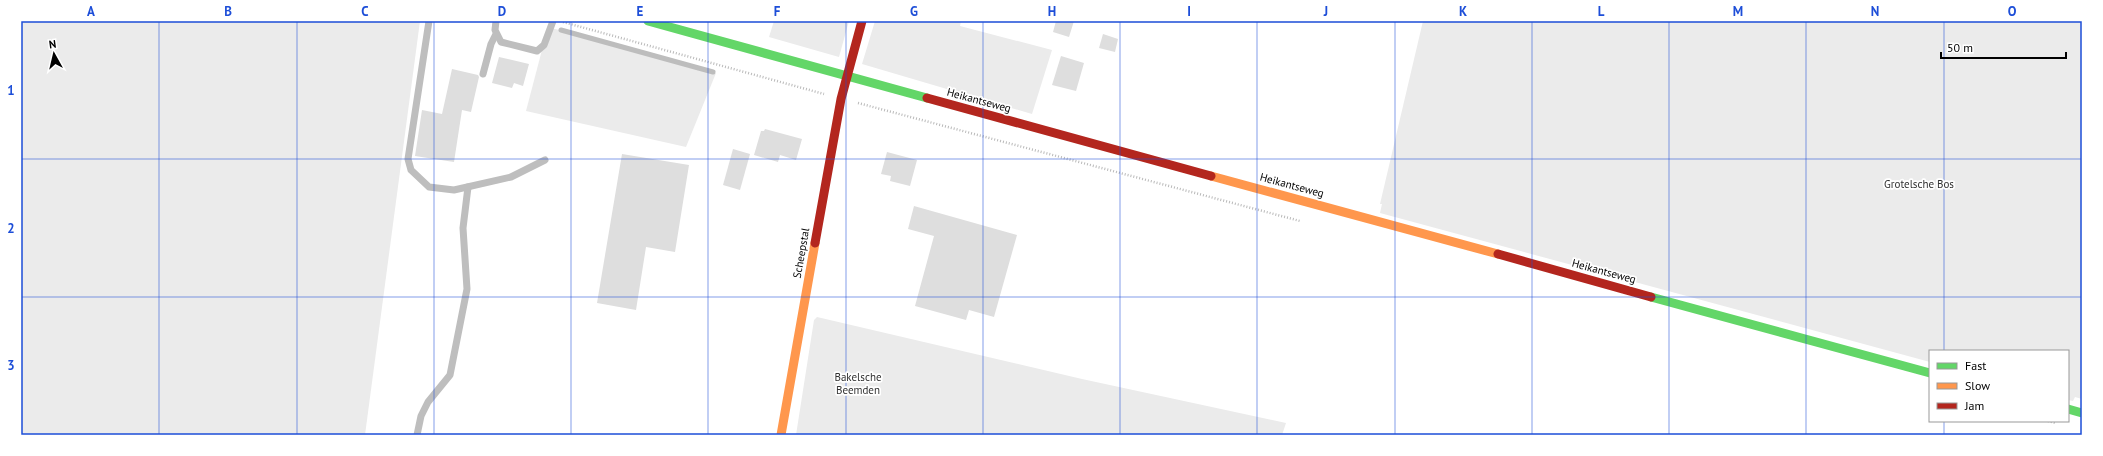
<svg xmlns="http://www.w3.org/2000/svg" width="2103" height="456" font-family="'PT Sans',sans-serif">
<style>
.green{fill:#ebebeb}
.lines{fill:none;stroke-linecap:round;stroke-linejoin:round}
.stream{stroke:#bdbdbd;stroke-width:5}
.building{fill:#dedede}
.path{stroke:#b9b9b9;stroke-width:2.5;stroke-dasharray:1 2;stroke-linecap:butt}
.lane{stroke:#bebebe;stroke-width:7}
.fast{stroke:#63d668;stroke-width:9}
.slow{stroke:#ff974d;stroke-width:9}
.jam{stroke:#b3261e;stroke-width:9}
.grid{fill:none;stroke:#1d4ed8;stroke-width:1;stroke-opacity:0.55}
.labels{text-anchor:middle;stroke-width:3.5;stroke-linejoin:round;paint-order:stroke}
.street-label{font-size:11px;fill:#000;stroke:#fff}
.park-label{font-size:11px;fill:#313131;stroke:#fff}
.neatline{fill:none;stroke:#1d4ed8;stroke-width:1.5}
.grid-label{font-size:13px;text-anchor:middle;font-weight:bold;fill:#1d4ed8}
</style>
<rect width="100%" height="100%" fill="#fff"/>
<g class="green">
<path d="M21,21h399l-55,414h-344z"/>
<path d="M774,21h75l-10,36 -70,-20z"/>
<path d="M875,21h86l-1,5 92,24 -20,64 -170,-50z"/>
<path d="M1423,21h659v378l-7,-2 -2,4 -5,-1v-49h-138v11l-550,-149 2,-9h-2z"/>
<path d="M548,27l168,46 -30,74 -160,-36z"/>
<path d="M817,317l265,62 204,44 -4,12h-486l18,-115z"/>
</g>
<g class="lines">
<path class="stream" d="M561,30l152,42"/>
</g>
<g class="building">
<path d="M1056,21h18l-5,16 -16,-5z"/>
<path d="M1103,34l15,5 -3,13 -16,-4z"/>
<path d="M1061,56l23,7 -8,28 -24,-6z"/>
<path d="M499,57l30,7 -6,22 -9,-3 -2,5 -20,-5z"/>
<path d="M452,69l26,6 1,2 -8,35 -9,-2 -8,52 -39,-6 7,-46 20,4z"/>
<path d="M765,129l37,10 -6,21 -16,-5 -2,7 -24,-7 7,-24h3z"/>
<path d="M733,149l17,5 -10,36 -17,-5z"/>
<path d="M887,152l30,8 -7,26 -20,-5 1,-5 -10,-2z"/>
<path d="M622,154l67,11 -14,87 -29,-5 -10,63 -39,-7z"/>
<path d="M914,206l103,29 -23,82 -25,-7 -3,10 -51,-14 19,-70 -26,-7z"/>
</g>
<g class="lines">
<g class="path">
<path d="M563,22l261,72"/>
<path d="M858,103l442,118"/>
<path d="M2048,421l7,2"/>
</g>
<g class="lane">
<path d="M429,21l-21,138 3,11 18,17 25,3 57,-13 34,-17"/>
<path d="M496,21l-1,9 6,12 36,9 7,-6 9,-24"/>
<path d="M483,74l8,-30 5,-10"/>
<path d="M417,435l4,-19 7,-14 22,-27 17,-86 -4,-61 5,-41"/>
</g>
<g class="fast">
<path d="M648,21l279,77"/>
<path d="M1651,297l279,76"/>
<path d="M2068,409l14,4"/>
</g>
<g class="slow">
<path d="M1211,176l287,78"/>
<path d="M781,435l34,-192"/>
</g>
<g class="jam">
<path d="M927,98l284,78"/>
<path d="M815,243l26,-144 21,-78"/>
<path d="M1498,254l153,43"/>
</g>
</g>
<path class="grid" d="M159,21v414M297,21v414M434,21v414M571,21v414M708,21v414M846,21v414M983,21v414M1120,21v414M1257,21v414M1395,21v414M1532,21v414M1669,21v414M1806,21v414M1944,21v330M21,159h2061M21,297h2061M1944,421v14"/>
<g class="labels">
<g class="street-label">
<text transform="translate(979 100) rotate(15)" y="4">Heikantseweg</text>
<text transform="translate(1292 185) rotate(15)" y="4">Heikantseweg</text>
<text transform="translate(801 253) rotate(-80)" y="4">Scheepstal</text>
<text transform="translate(1604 271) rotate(15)" y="4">Heikantseweg</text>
</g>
<g class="park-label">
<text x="1919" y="188">Grotelsche Bos</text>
<text x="858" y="381">Bakelsche<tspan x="858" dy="13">Beemden</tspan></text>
</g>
</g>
<rect width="2103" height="456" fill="none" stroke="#ffffff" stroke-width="44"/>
<rect x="1929" y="350" width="140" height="72" fill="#ffffff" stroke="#999999"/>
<rect x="1937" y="363" width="20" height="6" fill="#63d668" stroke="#999999"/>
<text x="1965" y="370" font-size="12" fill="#000000">Fast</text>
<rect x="1937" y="383" width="20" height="6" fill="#ff974d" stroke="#999999"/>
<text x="1965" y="390" font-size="12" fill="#000000">Slow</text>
<rect x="1937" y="403" width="20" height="6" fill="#b3261e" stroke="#999999"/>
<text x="1965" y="410" font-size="12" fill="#000000">Jam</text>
<g transform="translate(54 54) rotate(352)" stroke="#ffffff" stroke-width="3" paint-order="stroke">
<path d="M0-3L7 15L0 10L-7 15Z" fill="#000000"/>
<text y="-6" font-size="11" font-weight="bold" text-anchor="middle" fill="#000000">N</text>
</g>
<path d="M1941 52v6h125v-6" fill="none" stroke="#000000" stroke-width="2"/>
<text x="1947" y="52" font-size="12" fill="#000000" stroke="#ffffff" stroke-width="3" paint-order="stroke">50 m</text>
<rect x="22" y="22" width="2059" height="412" class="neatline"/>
<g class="grid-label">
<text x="91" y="16">A</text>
<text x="228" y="16">B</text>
<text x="365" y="16">C</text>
<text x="502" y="16">D</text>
<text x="640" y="16">E</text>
<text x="777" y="16">F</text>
<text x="914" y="16">G</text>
<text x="1052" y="16">H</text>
<text x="1189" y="16">I</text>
<text x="1326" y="16">J</text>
<text x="1463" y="16">K</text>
<text x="1601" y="16">L</text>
<text x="1738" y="16">M</text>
<text x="1875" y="16">N</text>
<text x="2012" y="16">O</text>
<text x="11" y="95">1</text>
<text x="11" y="233">2</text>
<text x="11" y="370">3</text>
</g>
</svg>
